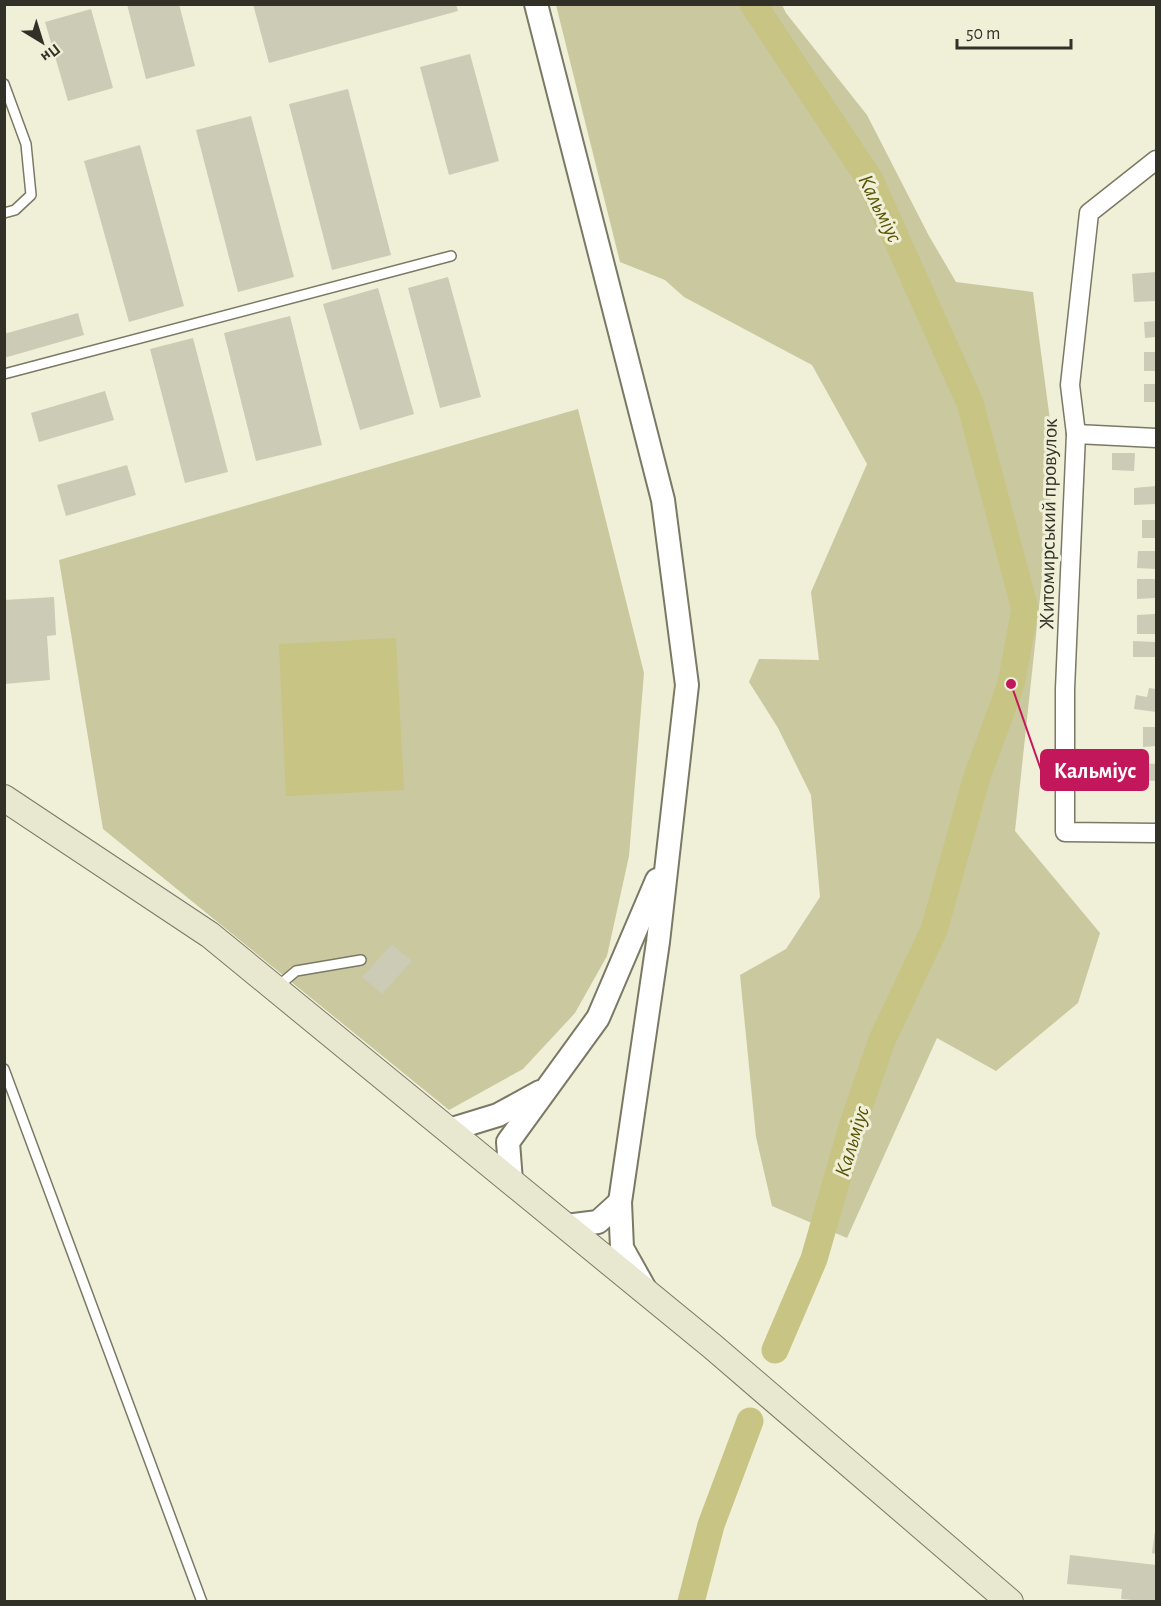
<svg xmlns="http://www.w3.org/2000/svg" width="1161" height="1606" font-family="'Alegreya Sans',sans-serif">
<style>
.green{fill:#cac89e}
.water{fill:#c8c484}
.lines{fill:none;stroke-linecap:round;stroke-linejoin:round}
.river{stroke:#c8c484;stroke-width:27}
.building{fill:#cccbb5}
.service-casing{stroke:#7a7965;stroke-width:12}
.minor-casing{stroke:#7a7965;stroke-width:21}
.tertiary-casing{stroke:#7a7965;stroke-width:26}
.secondary-casing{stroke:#7a7965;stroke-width:28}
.service{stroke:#fff;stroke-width:9}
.minor{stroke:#fff;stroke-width:18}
.tertiary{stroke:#fff;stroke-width:22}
.secondary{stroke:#e8e7cf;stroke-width:26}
.labels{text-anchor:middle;stroke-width:6;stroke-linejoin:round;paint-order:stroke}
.street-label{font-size:21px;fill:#313128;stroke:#f0efd8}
.water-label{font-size:22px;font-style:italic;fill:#585302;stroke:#f0efd8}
.leader{fill:none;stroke:#c2185b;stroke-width:2}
.callout-dot{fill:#c2185b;stroke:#f0efd8;stroke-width:2}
.callout{fill:#c2185b;stroke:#c2185b;stroke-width:2}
.callout-label{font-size:22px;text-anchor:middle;font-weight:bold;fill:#fff}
</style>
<rect width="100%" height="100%" fill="#f0efd8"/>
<g class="green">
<path d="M556,5h226l4,8 81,102 62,121 27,46 77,10 22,166 -40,373 85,102 -22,70 -82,68 -59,-33 -90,200 -75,-32 -16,-69 -16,-162 46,-26 34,-52 -9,-102 -33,-67 -29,-46 10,-23 60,1 -8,-68 56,-128 -55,-99 -128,-68 -19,-17 -45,-18z"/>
<path d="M578,409l66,264 -15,183 -22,100 -32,57 -52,56 -74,41 -346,-281 -44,-269z"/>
</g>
<path class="water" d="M396,638l8,152 -118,6 -7,-152z"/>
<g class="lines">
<g class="river">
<path d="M753,4l117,176 100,223 55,206 -14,75 -35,96 -42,150 -52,110 -30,87 -38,132 -39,91"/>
<path d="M691,1602l20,-77 39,-104"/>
</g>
</g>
<g class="building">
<path d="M127,4h52l16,62 -49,13z"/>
<path d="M253,4h203l2,7 -189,52z"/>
<path d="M91,9l22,79 -45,13 -23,-79z"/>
<path d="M470,54l29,107 -50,14 -29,-108z"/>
<path d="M348,89l43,166 -59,15 -43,-166z"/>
<path d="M251,116l43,161 -56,15 -42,-162z"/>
<path d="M140,145l44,161 -55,16 -45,-161z"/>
<path d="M1156,272v29l-22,1 -2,-28z"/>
<path d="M448,277l33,120 -41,11 -32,-120z"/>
<path d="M378,288l36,126 -54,16 -37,-126z"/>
<path d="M78,313l6,22 -80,23v-24z"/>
<path d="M290,316l32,129 -66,16 -32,-128z"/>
<path d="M1156,321v16l-11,1 -1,-16z"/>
<path d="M193,338l35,134 -43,11 -35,-134z"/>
<rect x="1144" y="352" width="12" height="19"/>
<rect x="1144" y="384" width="12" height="18"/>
<path d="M105,391l9,29 -75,22 -8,-29z"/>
<path d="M1112,453h23l-1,18 -22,-1z"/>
<path d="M127,465l9,30 -70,21 -9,-31z"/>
<path d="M1156,486v18l-22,1v-17z"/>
<rect x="1142" y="520" width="14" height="18"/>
<path d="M1138,551h18v18l-19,-1z"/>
<path d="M1137,579h19v19l-19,1z"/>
<path d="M54,597l2,38 -9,1 3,44 -46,4v-84z"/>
<path d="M1156,614v20h-19v-19z"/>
<path d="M1133,641l23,1v15h-23z"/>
<path d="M1149,688l7,1v23l-22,-3 2,-14 11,2z"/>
<path d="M1143,727h13v19l-13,1z"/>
<path d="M1140,763l16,1v17l-17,-1z"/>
<path d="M392,944l20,17 -30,33 -20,-17z"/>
<path d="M1155,1531h1v23l-4,-1z"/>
<path d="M1070,1555l86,10v37l-35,-3 1,-10 -55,-5z"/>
</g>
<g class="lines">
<g class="service-casing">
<g id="service">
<path d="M4,84l22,60 5,51 -16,15 -11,3"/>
<path d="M4,374l447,-118"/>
<path d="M277,987l19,-16 65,-11"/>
<path d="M4,1069l198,533"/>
</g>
</g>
<g class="minor-casing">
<g id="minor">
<path d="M1156,160l-67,53 -19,172 6,49 -11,255v143l91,1"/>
<path d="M1076,434l80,4"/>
</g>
</g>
<g class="tertiary-casing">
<g id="tertiary">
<path d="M536,4l127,496 24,185 -29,257 -38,260 2,46 23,41"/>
<path d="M449,1130l49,-15 42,-23"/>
<path d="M511,1181l-3,-39 90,-124 59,-138"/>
<path d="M566,1226l32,-4 22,-20"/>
</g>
</g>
<g class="secondary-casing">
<path id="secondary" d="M4,798l206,137 502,411 298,256"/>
</g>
<use href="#service" class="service"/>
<use href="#minor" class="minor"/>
<use href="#tertiary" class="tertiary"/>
<use href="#secondary" class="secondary"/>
</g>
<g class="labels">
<g class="street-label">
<text transform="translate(1048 524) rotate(-89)" y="7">Житомирський провулок</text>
</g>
<g class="water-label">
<text transform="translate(881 208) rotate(64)" y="8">Кальміус</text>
<text transform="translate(851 1141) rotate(-73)" y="8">Кальміус</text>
</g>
</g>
<path class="leader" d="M1011 684L1041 770"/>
<circle class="callout-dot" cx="1011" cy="684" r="6"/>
<rect class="callout" x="1041" y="750" width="107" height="40" rx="6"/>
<g class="callout-label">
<text x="1095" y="778">Кальміус</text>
</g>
<rect width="1161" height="1606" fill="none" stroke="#313128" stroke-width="12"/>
<g transform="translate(42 42) rotate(142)" stroke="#f0efd8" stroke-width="4.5" paint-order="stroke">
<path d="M0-4.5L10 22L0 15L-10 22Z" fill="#313128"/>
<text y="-9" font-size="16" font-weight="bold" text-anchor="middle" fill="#313128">Пн</text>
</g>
<path d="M957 39v9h114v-9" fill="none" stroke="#313128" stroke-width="3"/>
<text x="966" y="39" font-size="18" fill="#313128" stroke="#f0efd8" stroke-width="4.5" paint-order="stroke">50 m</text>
</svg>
